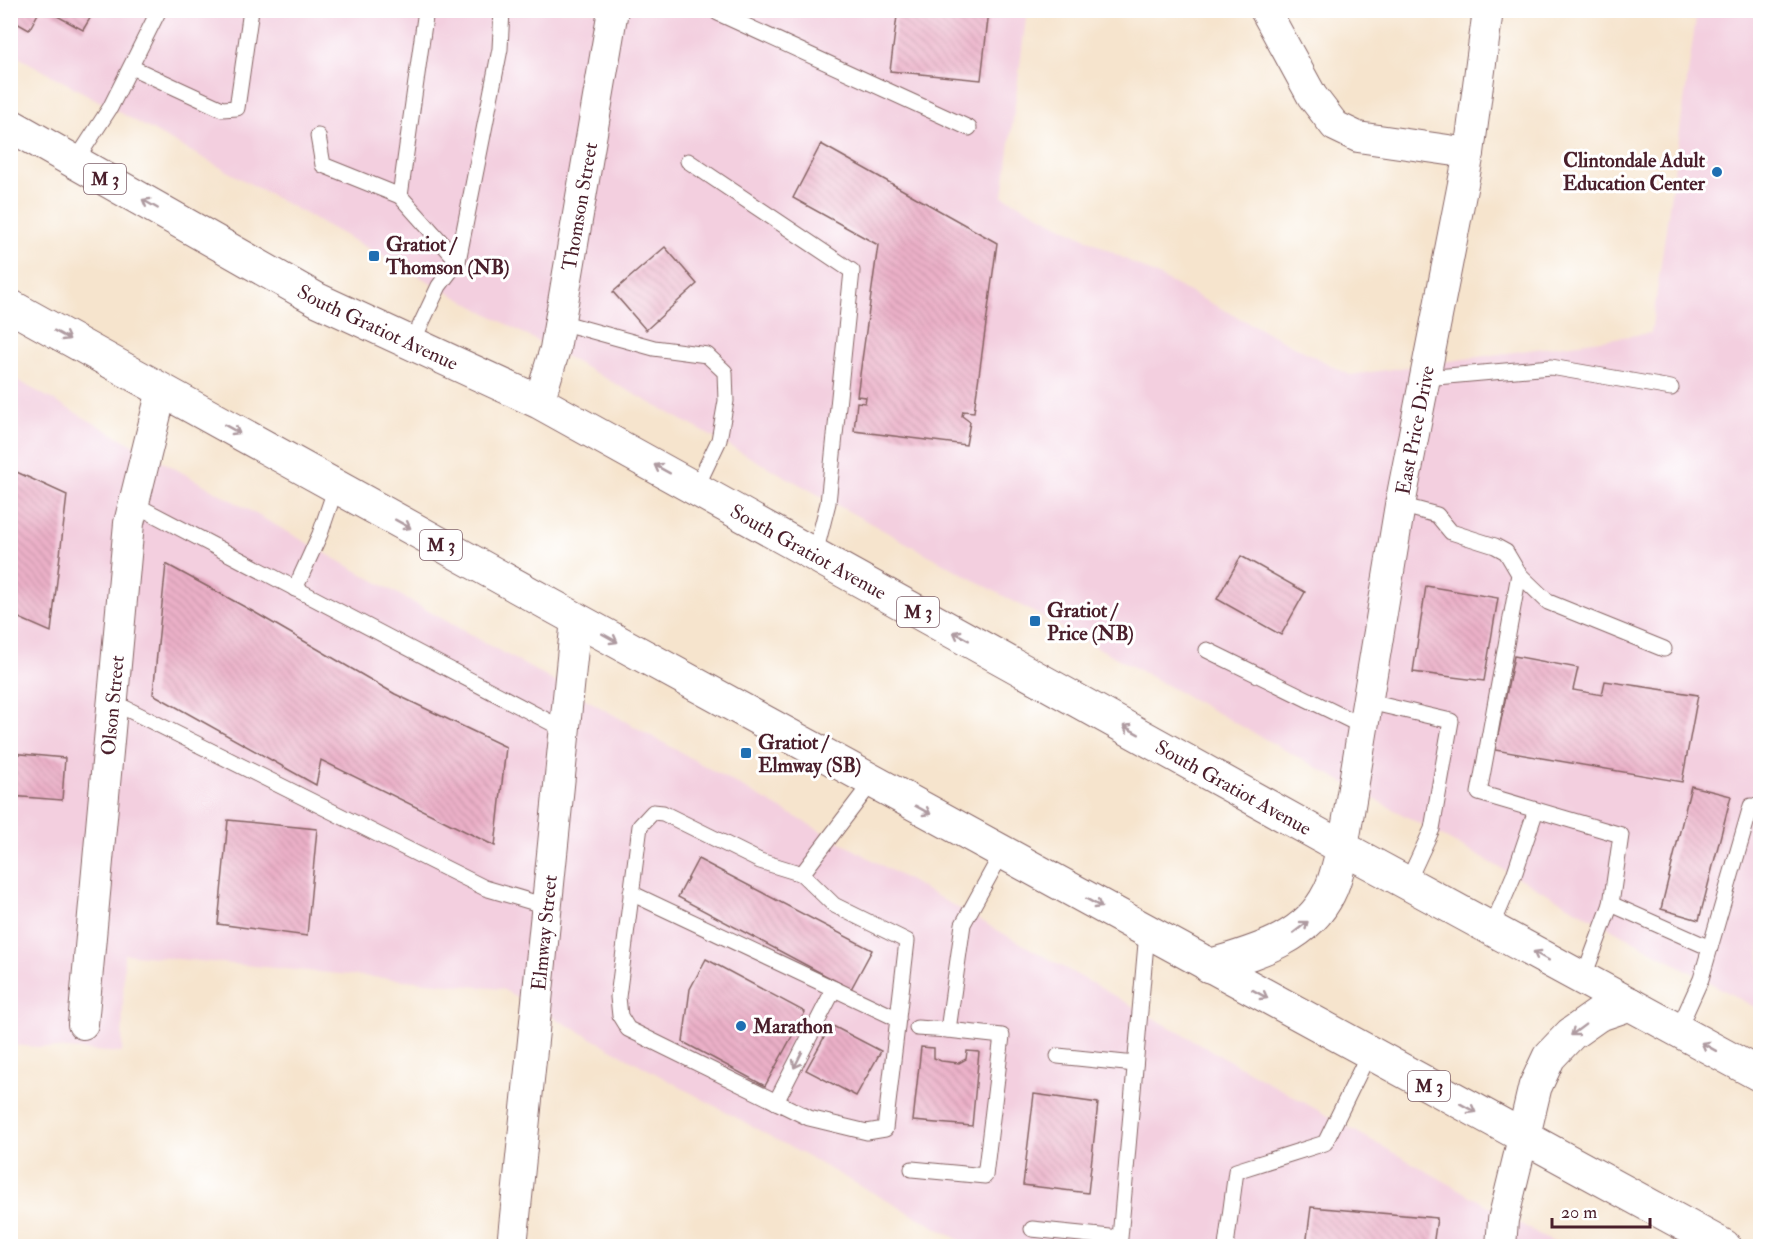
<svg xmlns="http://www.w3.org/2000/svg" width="1771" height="1257" font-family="'IM FELL Double Pica',serif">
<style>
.built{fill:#f3cfdf}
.building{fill:url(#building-back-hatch)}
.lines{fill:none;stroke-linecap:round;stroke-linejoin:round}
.lane-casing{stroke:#866464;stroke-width:17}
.street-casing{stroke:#866464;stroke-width:32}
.primary-casing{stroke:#866464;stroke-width:35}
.lane{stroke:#fff;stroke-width:15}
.street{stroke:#fff;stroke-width:30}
.primary{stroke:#fff;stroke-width:33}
.oneway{stroke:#ae9aa0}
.poi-dot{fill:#1f6fb2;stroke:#fff;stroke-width:2}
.labels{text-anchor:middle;stroke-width:6;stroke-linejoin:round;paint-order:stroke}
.shield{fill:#fff;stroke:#80626b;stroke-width:1.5}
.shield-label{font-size:18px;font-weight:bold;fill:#4a1f2b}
.poi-label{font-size:20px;font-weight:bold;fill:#4a1f2b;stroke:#fff;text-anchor:start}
.street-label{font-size:20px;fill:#4a1f2b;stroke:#fff}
</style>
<defs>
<pattern id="building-back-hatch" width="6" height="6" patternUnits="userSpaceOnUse" patternTransform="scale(1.5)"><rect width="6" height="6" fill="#ebb0c8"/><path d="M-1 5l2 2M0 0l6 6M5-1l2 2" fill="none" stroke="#cb97ac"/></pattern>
</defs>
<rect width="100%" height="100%" fill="#fff"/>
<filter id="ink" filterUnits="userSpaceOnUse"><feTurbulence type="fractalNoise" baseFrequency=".0167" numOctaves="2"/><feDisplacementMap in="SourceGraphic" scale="12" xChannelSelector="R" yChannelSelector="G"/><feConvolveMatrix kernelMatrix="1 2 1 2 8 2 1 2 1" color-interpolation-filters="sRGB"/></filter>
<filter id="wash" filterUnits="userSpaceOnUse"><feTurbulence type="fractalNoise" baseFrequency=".008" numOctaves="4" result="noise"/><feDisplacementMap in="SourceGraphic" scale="24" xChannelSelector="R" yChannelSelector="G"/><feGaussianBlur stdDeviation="1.35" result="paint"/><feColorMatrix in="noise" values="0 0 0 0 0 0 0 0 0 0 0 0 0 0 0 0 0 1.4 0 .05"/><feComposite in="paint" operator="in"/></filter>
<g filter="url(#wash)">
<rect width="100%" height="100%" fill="#f6e4cd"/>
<g class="built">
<path d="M10,11h1017l-24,185 347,179 301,-42 46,-322h63v999l-1749,-957z"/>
<path d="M10,376l1550,870h-590l-468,-257 -378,-35 -2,99 -111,-8z"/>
</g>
<g id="blocks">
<g class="building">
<path d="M18,10h22l-11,20 -16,-9z"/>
<path d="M46,10h49l-12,20z"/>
<path d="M862,10h127l-8,70 -91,-9 7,-55 -35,-4z"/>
<path d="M821,144l176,99 -23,169 -11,-1 -1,5 8,6 -4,23 -112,-14 3,-29 8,1 1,-6 -9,-1 21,-151 -85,-47z"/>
<path d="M665,247l32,37 -51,46 -33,-38z"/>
<path d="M10,469l57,26 -16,137 -41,-18z"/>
<path d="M1241,556l64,36 -24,43 -64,-36z"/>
<path d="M166,564l88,48 141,82 111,53 -11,99 -174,-86 -5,25 -163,-91z"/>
<path d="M1426,586l72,12 -14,83 -71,-9z"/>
<path d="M1514,656l64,12 -5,22 29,5 3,-14 93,14 -16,87 -187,-32z"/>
<path d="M10,753l55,5 -3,42 -52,-4z"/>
<path d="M1691,786l40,10 -32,124 -38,-11z"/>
<path d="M228,820l89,9 -10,107 -89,-12z"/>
<path d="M698,859l174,91 -21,39 -173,-92z"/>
<path d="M706,959l99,53 -40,74 -82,-44 7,-53z"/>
<path d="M831,1025l50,26 -25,45 -50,-26z"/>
<path d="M921,1047l13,1v10l7,3 18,2 7,-4 1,-8 12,1 -7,74 -59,-5z"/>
<path d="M1034,1094l64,9 -10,90 -65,-8z"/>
<path d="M1311,1207l126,11 -4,28h-127z"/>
</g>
</g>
</g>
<g filter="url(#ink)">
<use href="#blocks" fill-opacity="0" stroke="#866464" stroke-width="1.5"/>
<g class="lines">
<g class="lane-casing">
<g id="lane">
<path d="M716,10l2,3 251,115"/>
<path d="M131,67l91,42 15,-1 14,-98"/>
<path d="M318,136l5,29 77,31 26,-186"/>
<path d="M688,161l164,110 -24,232 -13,51"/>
<path d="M75,162l35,-54 49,-98"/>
<path d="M400,196l58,65"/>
<path d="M560,322l94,26 53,7 18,17 1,29 -7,39 -23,48"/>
<path d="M412,343l27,-57 19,-25 42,-212 2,-39"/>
<path d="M1425,378l126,-11 120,21"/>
<path d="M134,504l431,226"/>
<path d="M1400,505l37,10 14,17 44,14 11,6 13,22 -40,219 142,42 -10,69"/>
<path d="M1519,574l29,28 116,47"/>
<path d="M295,589l25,-55 16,-47"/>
<path d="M1207,650l157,77"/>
<path d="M113,702l372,186 61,18"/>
<path d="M1369,702l82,19 -19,108 -25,54"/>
<path d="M802,874l-42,-13 -97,-48 -10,-1 -13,14 -22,171 2,19 8,13 181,89 58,14 18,-3 22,-188 -73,-36 -32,-31 70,-92"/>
<path d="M631,893l267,126"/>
<path d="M1491,929l23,-54 22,-65"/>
<path d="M1583,979l28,-75 99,44"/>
<path d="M917,1028l31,2"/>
<path d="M1678,1030l23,-51 50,-173"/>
<path d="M1058,1056l77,8"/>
<path d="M776,1102l58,-113"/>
<path d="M912,1169l73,7 17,-140 -54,-6 15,-106 39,-71"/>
<path d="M1032,1229l88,9 27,-306"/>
<path d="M1226,1246l10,-75 89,-28 44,-90"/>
</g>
</g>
<g class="street-casing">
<g id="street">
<path d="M1265,10l47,86 23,30 23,11 111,16"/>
<path id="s1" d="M539,402l16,-53 58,-339"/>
<path id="s2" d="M1343,848l57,-343 69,-352 19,-143"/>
<path id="s3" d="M83,1024l46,-501 33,-133"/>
<path id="s4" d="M512,1246l64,-627"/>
<path d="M1501,1246l2,-26 20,-82"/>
</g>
</g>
<g class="primary-casing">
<g id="primary">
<path id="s5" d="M10,125l308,175 221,102 804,446 417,227"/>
<path d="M10,306l566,313 1148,627"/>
<path d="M1209,966c46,-14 97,-26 120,-73 7,-13 10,-30 14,-45"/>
<path d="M1523,1138l12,-51 14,-30 22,-23 27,-19 32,-11"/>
</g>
</g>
<use href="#lane" class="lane"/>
<use href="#street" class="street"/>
<use href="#primary" class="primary"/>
</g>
<defs><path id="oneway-shaft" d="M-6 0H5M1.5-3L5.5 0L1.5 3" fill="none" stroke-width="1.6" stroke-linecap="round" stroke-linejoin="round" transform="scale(1.5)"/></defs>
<g class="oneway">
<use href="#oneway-shaft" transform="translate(150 204) rotate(-150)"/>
<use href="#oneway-shaft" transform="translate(62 335) rotate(29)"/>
<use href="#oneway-shaft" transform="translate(232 429) rotate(29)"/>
<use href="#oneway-shaft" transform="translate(662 469) rotate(-151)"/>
<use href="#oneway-shaft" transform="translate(403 524) rotate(29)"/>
<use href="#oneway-shaft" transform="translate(961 636) rotate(-151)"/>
<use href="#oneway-shaft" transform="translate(610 638) rotate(29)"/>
<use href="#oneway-shaft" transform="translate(1131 730) rotate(-151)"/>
<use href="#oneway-shaft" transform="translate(923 810) rotate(29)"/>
<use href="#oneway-shaft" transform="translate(1094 903) rotate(29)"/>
<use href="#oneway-shaft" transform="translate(1301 927) rotate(-38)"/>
<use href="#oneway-shaft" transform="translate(1541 956) rotate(-151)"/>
<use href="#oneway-shaft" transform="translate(1260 994) rotate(29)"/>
<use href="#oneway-shaft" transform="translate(1578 1030) rotate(143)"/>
<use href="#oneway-shaft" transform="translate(1709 1047) rotate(-151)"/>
<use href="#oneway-shaft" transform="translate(798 1060) rotate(117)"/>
<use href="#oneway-shaft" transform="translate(1468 1108) rotate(29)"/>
</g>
</g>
<g class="poi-dot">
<circle cx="1717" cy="172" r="6"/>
<rect x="368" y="250" width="12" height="12" rx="3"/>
<rect x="1029" y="615" width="12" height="12" rx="3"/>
<rect x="740" y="747" width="12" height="12" rx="3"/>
<circle cx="741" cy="1026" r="6"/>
</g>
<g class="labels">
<g class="shield">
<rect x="84" y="164" width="42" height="30" rx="4.5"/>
<rect x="420" y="530" width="42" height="30" rx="4.5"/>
<rect x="897" y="597" width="42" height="30" rx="4.5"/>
<rect x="1408" y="1071" width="42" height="30" rx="4.5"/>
</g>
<g class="shield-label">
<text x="105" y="185">M 3</text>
<text x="441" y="551">M 3</text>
<text x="918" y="618">M 3</text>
<text x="1429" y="1092">M 3</text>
</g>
<g class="poi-label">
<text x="1705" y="167" text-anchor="end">Clintondale Adult<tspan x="1705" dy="23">Education Center</tspan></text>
<text x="386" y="251">Gratiot /<tspan x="386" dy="23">Thomson (NB)</tspan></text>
<text x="1047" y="617">Gratiot /<tspan x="1047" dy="23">Price (NB)</tspan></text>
<text x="758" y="749">Gratiot /<tspan x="758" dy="23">Elmway (SB)</tspan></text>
<text x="753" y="1033">Marathon</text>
</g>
<g class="street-label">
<text dy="7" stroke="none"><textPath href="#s1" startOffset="200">Thomson Street</textPath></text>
<text dy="7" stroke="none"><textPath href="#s5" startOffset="420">South Gratiot Avenue</textPath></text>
<text dy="7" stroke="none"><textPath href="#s2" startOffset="424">East Price Drive</textPath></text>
<text dy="7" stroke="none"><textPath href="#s5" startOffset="906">South Gratiot Avenue</textPath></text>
<text dy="7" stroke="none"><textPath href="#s3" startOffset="320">Olson Street</textPath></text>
<text dy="7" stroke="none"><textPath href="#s5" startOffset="1392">South Gratiot Avenue</textPath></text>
<text dy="7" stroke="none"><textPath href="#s4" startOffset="315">Elmway Street</textPath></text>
</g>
</g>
<rect width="1771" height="1257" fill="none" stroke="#fff" stroke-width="36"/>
<path d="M1552 1218v9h98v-9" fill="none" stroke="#4a1f2b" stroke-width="3"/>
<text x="1561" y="1218" font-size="18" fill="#4a1f2b" stroke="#ffffff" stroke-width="4.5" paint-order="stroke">20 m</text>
</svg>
